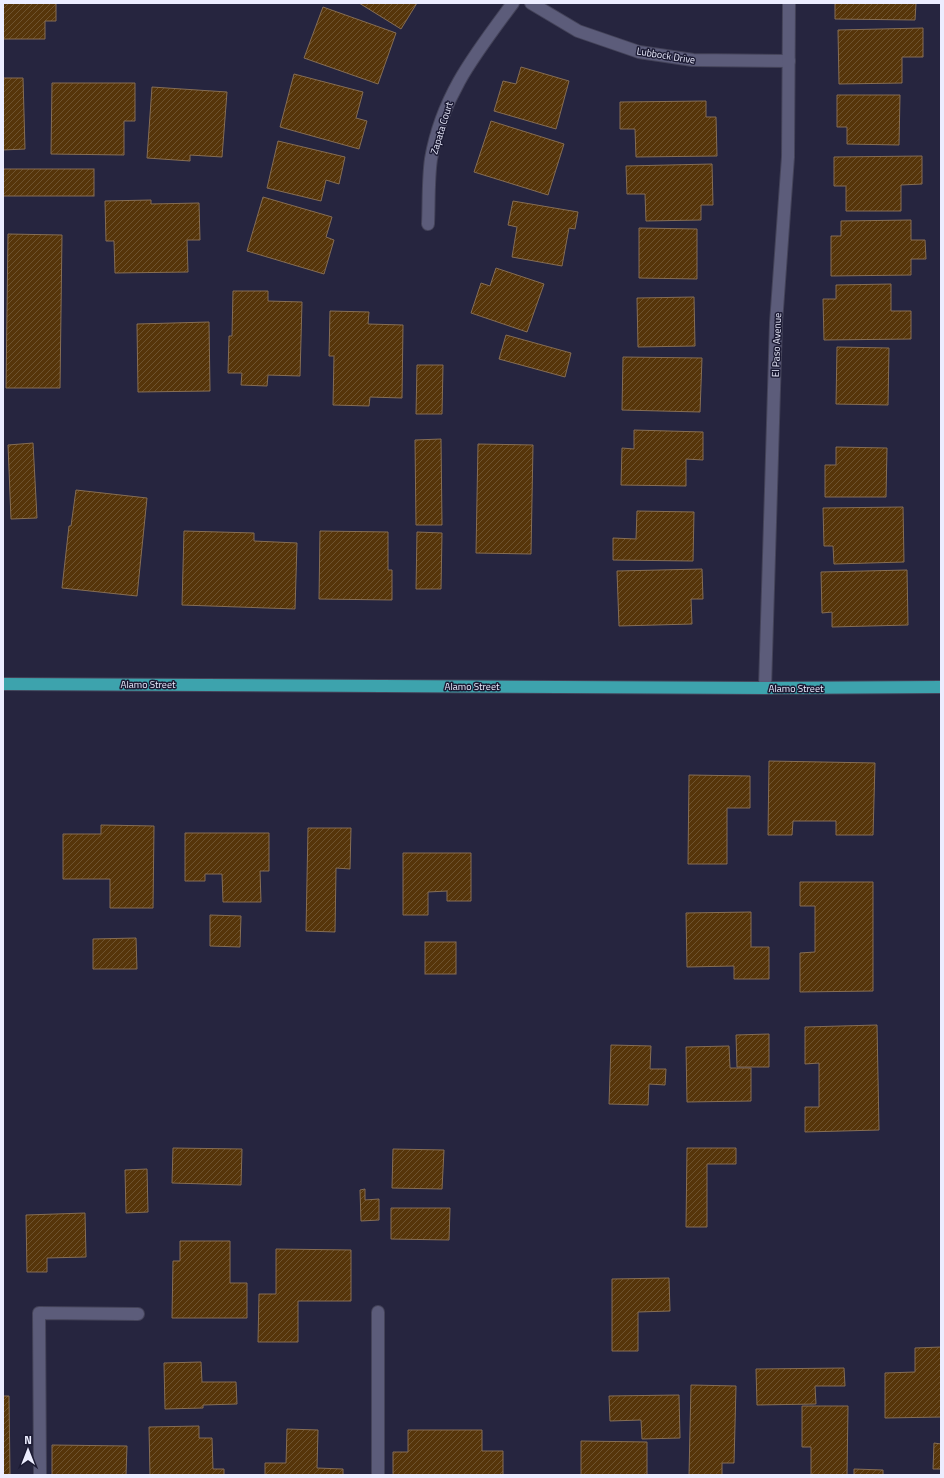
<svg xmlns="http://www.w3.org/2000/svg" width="944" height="1478" font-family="'Titillium Web',sans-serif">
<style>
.building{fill:url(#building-hatch);stroke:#856d54}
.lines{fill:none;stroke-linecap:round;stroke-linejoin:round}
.minor-casing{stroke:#444359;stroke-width:14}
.major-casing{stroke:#444359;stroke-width:14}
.minor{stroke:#5c5c7a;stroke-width:12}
.major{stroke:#3da3ad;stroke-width:12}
.labels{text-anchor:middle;stroke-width:3;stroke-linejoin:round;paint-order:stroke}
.street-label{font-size:10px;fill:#ecedff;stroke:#1c1b34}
</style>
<defs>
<pattern id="building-hatch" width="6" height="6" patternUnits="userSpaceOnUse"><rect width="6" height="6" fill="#56350a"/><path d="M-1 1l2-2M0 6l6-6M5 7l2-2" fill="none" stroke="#6e532f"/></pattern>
</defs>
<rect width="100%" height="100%" fill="#26253f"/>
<g class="building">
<path d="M3,3h53v18h-11v18h-42z"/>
<path d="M359,3h58l-16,26z"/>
<path d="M835,3h81l-1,17 -80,-1z"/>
<path d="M323,7l73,26 -18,51 -74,-26z"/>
<path d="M923,28v29h-21v26l-63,1 -1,-54z"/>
<path d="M521,67l48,14 -13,48 -62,-18 9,-30 13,3z"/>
<path d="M294,74l69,18 -7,26 11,3 -8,28 -79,-22z"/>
<path d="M3,78h20l2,71 -22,1z"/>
<path d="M52,83h83v38h-11v34l-73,-1z"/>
<path d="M152,87l75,5 -5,65 -32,-2v6l-43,-3z"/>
<path d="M837,95h63l-1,50 -52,-1v-17h-10z"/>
<path d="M706,101v16h10l1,39 -81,1 -1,-28h-15v-27z"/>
<path d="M491,121l73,23 -16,51 -74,-23z"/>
<path d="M278,141l67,16 -6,27 -13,-4 -5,21 -54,-13z"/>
<path d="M922,156v28l-21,1v26h-55v-25h-12v-29z"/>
<path d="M712,164l1,41h-12v15l-55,1 -1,-27h-18l-1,-28z"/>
<rect x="3" y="169" width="91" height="27"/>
<path d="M263,197l69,20 -6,20 8,3 -10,34 -77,-23z"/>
<path d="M151,200v4l48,-1 1,37h-13l1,32 -73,1 -1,-32h-8l-1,-40z"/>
<path d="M513,201l65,11 -3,17 -6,-1 -7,38 -50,-9 5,-30 -9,-2z"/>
<path d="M911,220v20h14l1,19h-15v16l-80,1v-40h10v-15z"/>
<path d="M639,228l58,1v50l-58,-1z"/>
<path d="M8,234l54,1 -2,153h-54z"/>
<path d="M496,268l48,16 -17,48 -56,-19 10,-30 9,3z"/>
<path d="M891,284v27h20v28l-87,1 -1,-41h13v-14z"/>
<path d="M233,291h35v10l34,1 -2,74 -32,-1 -1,11 -26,-1 1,-12h-14l1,-37h3z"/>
<path d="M694,297l1,49 -57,1 -1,-49z"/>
<path d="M330,311l39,1 -1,12 35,1 -1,73 -32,-1 -1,9 -36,-1 1,-49h-5z"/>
<path d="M209,322l1,69 -72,1 -1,-68z"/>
<path d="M506,335l65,18 -6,24 -66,-18z"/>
<path d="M837,347l52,1 -1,57 -52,-1z"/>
<path d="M623,357l79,1 -2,54 -78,-2z"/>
<path d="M417,365h26l-1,49h-26z"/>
<path d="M634,430l69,2v28l-17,-1v27l-65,-1 1,-37 12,1z"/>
<path d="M441,439l1,86h-26l-1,-85z"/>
<path d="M33,443l4,75 -26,1 -3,-74z"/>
<path d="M478,444l55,1 -2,109 -55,-1z"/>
<path d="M836,447l51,1 -1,49h-61v-32h11z"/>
<path d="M76,490l71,8 -10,98 -75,-8 7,-62h2z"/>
<path d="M903,507l1,55 -70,2 -1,-18h-9l-1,-38z"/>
<path d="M637,511l57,1 -1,49 -80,-1v-22l23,1z"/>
<path d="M184,531l70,2v8l43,2 -2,66 -113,-4z"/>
<path d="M320,531l68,1v38h4v30l-73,-1z"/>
<path d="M417,532l25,1 -1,56h-25z"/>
<path d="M702,569l1,30h-12l1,25 -73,2 -2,-55z"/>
<path d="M907,570l1,55 -76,2v-15l-10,1 -1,-41z"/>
<path d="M769,761l106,2 -2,72h-37v-14h-43l-1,14h-24z"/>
<path d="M689,775l61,1v32h-23v56h-39z"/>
<path d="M101,825l53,1 -1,82h-43v-29h-47v-45h38z"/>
<path d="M308,828h43l-1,41 -14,-1 -1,64 -29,-1z"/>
<path d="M185,833h84v38h-9l1,31h-38l-1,-28h-17v7h-20z"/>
<path d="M403,853h68v48h-24v-10l-19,1v23h-25z"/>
<path d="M800,882h73v109l-73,1v-39l15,-1v-46h-15z"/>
<path d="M751,912v35h18v32h-35v-13l-47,1 -1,-54z"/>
<path d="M210,915l31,1 -1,31 -30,-1z"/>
<path d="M136,938l1,31h-44v-30z"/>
<rect x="425" y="942" width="31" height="32"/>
<path d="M877,1025l2,105 -74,2v-25h14v-44l-14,1v-37z"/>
<path d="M769,1034v33h-32l-1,-32z"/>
<path d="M611,1045l40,1 -1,23h16l-1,16 -16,-1 -1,21 -39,-1z"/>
<path d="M729,1046l1,22h21v33l-64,1 -1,-55z"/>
<path d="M173,1148l69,1 -1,36 -69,-2z"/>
<path d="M687,1148h49v16h-29v63h-21z"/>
<path d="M393,1149l51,1 -2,39 -50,-1z"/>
<path d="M147,1169l1,43 -22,1 -1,-43z"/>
<path d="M365,1189v11l14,-1v21l-18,1 -1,-31z"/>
<path d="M391,1208h59l-1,32 -58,-1z"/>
<path d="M85,1213l1,44 -39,1v14h-20l-1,-57z"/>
<path d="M180,1241h50v42h17v35h-75l1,-57h7z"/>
<path d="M276,1249l75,1v51h-53v41h-40l1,-48h17z"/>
<path d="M669,1278l1,33 -32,1v39h-26v-72z"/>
<path d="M941,1347v70l-56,1v-45l30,-1v-24z"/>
<path d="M201,1362l1,20h34l1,22 -34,1v3l-38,1 -1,-46z"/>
<path d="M844,1368l1,18h-30l1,18 -59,1 -1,-36z"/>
<path d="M691,1385l45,1 -2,77h-12v12h-33z"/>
<path d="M679,1395l1,43 -38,1 -1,-19 -31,1 -1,-25z"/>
<path d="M3,1396h6l1,79h-7z"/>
<path d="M802,1406h46l-1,69h-36v-28h-9z"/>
<path d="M199,1426v12h13l1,31h11v6h-74l-1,-48z"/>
<path d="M287,1429l31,1 -1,38 26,1v6h-78v-12h21z"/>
<path d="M408,1430h74v21h21v24h-110v-23h15z"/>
<path d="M581,1441l66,1v33h-66z"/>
<path d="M934,1443l7,1v25h-8z"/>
<path d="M52,1445l75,1 -1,29h-74z"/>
<path d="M854,1469l29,1v5h-29z"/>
</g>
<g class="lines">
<g class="minor-casing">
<g id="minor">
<path d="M531,3l47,28 61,21 54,8 96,1"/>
<path d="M428,224c1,-21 0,-44 3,-65 11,-64 45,-106 82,-156"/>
<path d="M765,688l11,-365 12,-166 1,-154"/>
<path d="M378,1312v163"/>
<path d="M40,1475l-1,-162 99,1"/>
</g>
</g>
<g class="major-casing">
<path id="major" d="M3,684l762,4 176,-1"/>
</g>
<use href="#minor" class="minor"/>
<use href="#major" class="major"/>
</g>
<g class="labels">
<g class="street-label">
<text transform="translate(666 55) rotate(9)" y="4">Lubbock Drive</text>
<text transform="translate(441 128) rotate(-73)" y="4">Zapata Court</text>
<text transform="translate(776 345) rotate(-88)" y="4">El Paso Avenue</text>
<text x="148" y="688">Alamo Street</text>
<text x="472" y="690">Alamo Street</text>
<text x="796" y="692">Alamo Street</text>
</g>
</g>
<rect width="944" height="1478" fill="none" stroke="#ecedff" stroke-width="8"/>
<g transform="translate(28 1450)" stroke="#1c1b34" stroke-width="3" paint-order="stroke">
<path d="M0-3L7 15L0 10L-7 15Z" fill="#ecedff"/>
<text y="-6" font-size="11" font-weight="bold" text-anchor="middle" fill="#ecedff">N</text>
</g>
</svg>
